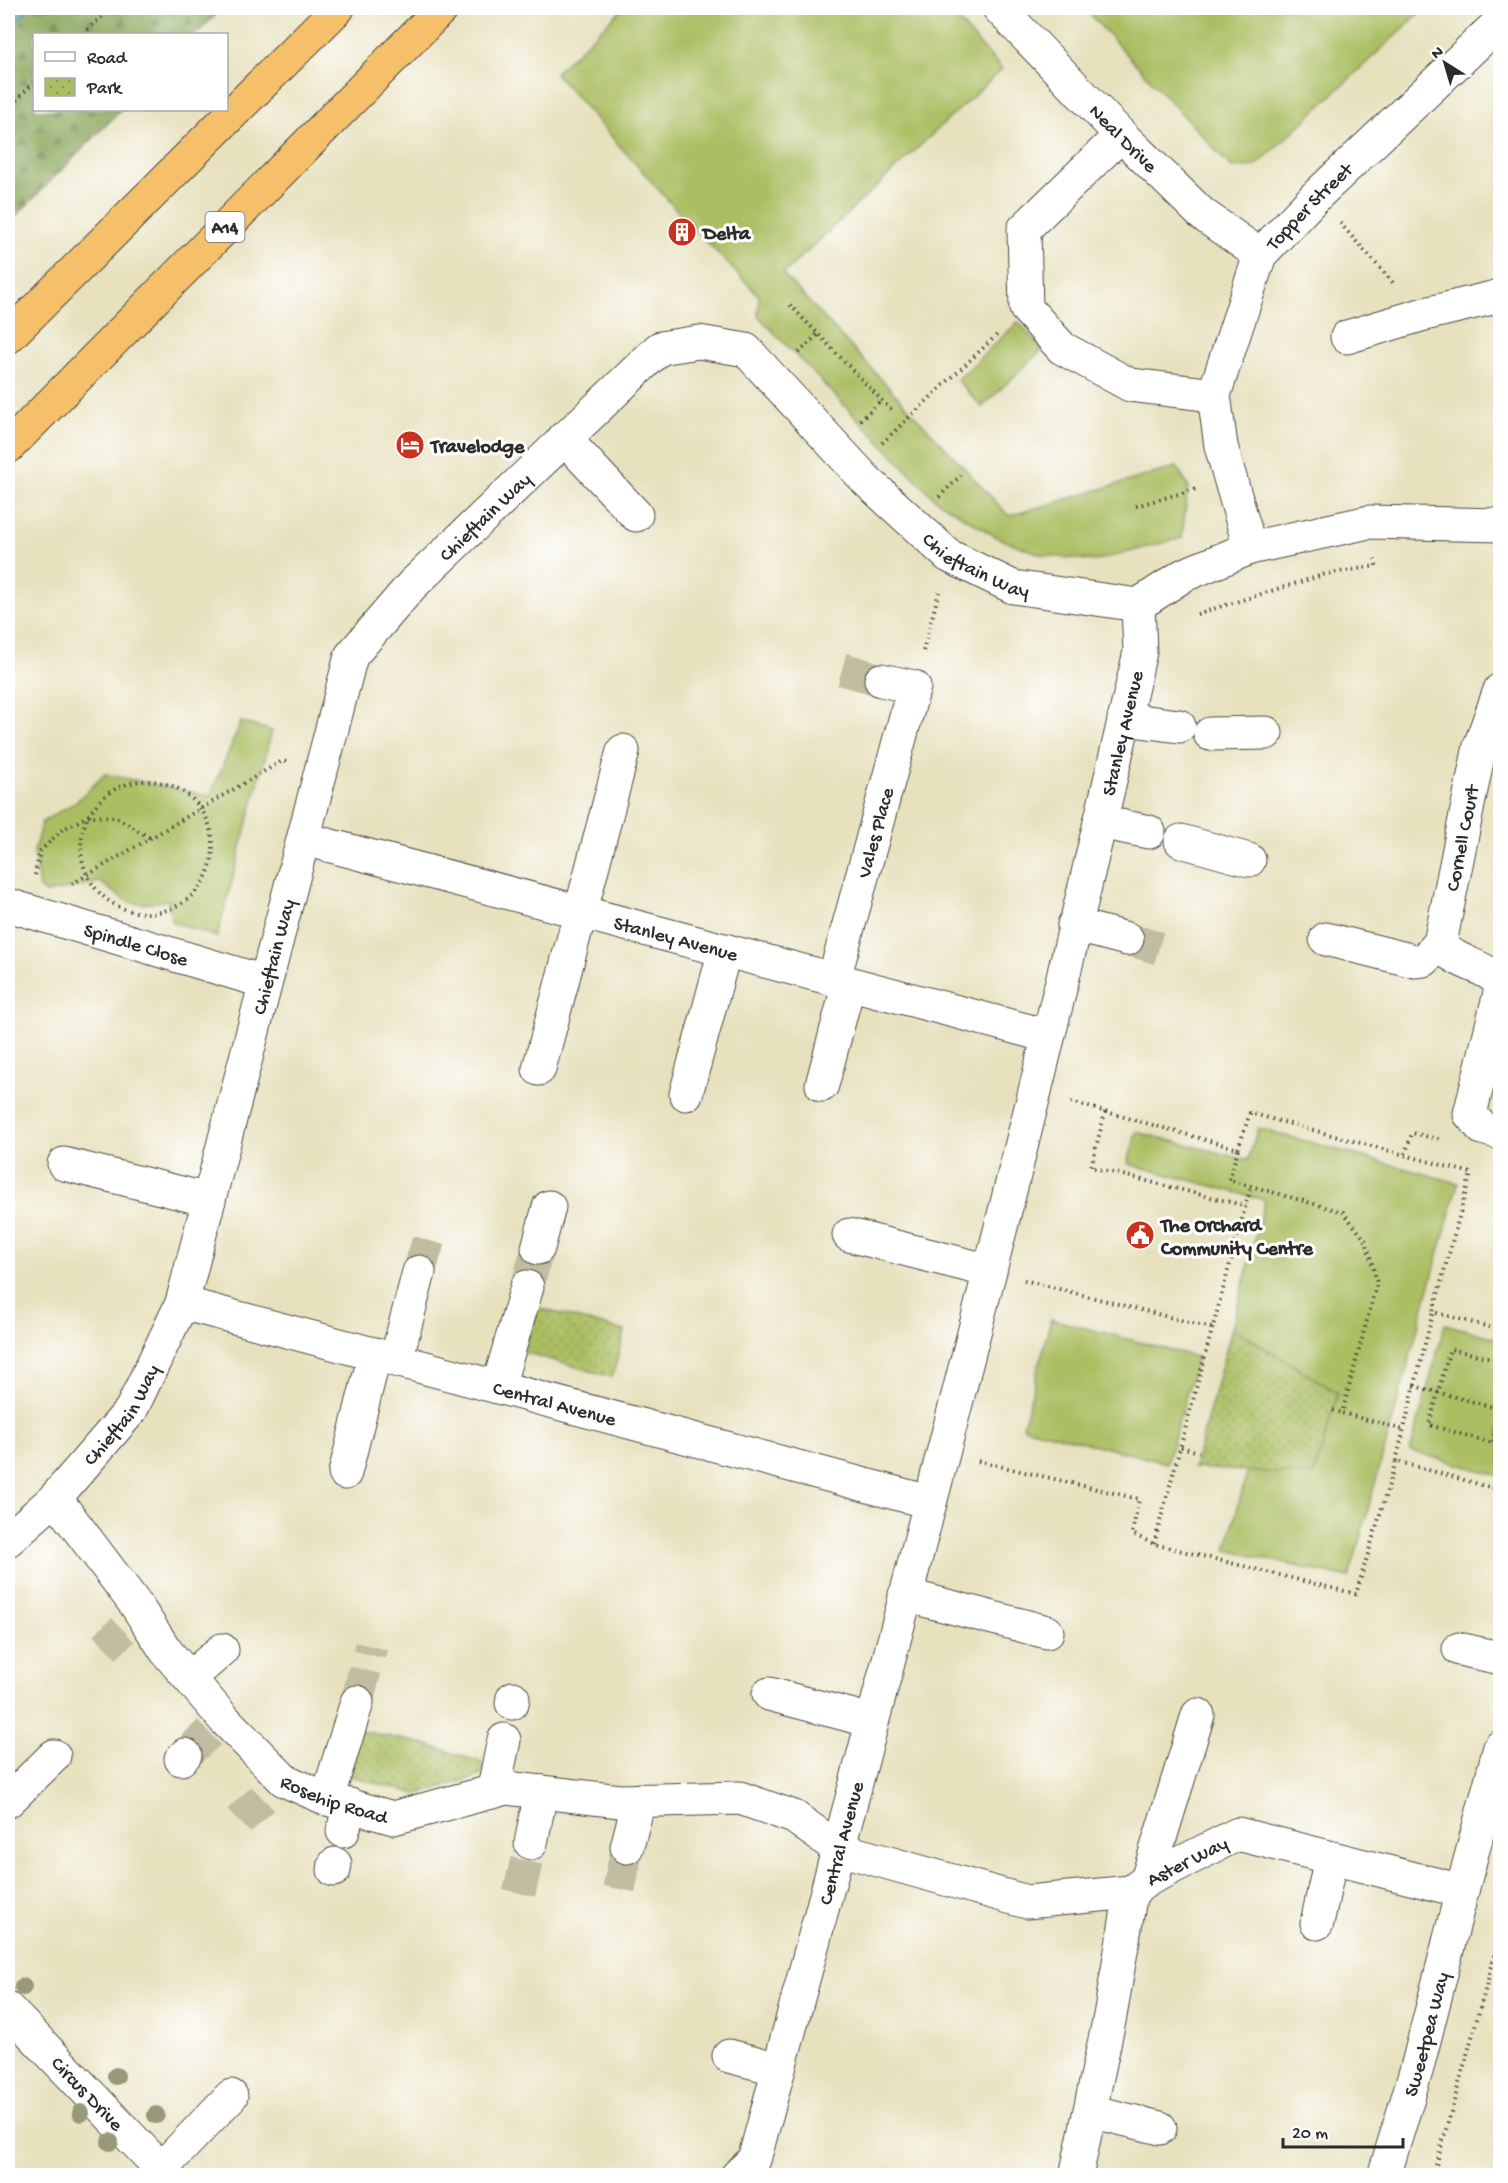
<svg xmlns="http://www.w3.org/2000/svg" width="1508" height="2183" font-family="'Gochi Hand',sans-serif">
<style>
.green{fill:#abbe62;stroke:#6b7446;stroke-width:1.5}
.forest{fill:url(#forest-firs);stroke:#5a6842;stroke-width:1.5}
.park{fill:url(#park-dots);stroke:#6b7446;stroke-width:1.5}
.water{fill:#44aec3;stroke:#386c77;stroke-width:1.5}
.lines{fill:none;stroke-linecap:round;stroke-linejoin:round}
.minor-tunnel{stroke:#c1bda1;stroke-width:33;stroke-dasharray:33 16;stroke-linecap:butt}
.minor-casing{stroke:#474641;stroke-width:35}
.highway-casing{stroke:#474641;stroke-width:35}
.path{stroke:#474641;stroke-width:4;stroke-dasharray:1.5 4.5;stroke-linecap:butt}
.minor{stroke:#fff;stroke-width:33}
.highway{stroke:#f6c06b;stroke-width:33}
.tree{fill:#989978}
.labels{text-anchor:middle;stroke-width:6;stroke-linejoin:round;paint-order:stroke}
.shield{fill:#fff;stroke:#6b6b6b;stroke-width:1.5}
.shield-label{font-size:18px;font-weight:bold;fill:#2b2b2b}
.street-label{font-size:20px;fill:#2b2b2b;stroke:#fff}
.poi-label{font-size:20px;font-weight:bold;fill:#2b2b2b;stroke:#fff;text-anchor:start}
</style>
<defs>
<pattern id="forest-firs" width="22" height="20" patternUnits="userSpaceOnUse" patternTransform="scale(1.5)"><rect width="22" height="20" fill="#88a558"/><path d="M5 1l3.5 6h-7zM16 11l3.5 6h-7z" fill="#6f8749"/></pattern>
<pattern id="park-dots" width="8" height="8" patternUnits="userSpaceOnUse" patternTransform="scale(1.5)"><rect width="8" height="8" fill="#abbe62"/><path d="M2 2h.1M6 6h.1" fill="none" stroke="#8b9b51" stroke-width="1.8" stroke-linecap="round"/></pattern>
</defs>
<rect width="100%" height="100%" fill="#fff"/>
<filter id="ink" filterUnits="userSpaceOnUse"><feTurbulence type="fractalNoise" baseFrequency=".0167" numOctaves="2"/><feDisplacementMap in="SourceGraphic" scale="12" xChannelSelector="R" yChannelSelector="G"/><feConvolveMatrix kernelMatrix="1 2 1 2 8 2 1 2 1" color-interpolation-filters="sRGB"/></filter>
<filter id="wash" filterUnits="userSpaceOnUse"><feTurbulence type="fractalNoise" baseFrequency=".008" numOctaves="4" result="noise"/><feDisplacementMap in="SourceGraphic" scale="24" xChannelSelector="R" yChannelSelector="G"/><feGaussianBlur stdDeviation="1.35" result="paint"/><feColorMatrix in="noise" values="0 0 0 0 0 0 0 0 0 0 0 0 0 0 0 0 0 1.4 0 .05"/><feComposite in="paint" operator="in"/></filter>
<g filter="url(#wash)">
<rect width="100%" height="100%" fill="#e7e1be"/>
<g class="green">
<path d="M623,8h324l55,61 -219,205 226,242 168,-49 11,19 -6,52 -87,23 -52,-6 -45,-17 -62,-38 -178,-184 1,-20 -77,-80 -127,-143z"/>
<path d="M1084,8h341l-169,158 -24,2z"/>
<path d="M1018,322l25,27 -61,58 -25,-27z"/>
<path d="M241,722l31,9 -55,206 -45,-15 -4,-22c-37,8 -39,4 -68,-18l-54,11 -7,-5 -5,-37 8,-29 34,-20 29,-28 105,22z"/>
<path d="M1258,1128l200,55 -109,395 -123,-28 22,-80 90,-77 -106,-65 33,-128 -137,-36 8,-32 112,28z"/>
<path d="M1051,1319l146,38 -30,106 -144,-36z"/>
<path d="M1445,1324l55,15v137l-90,-25z"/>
</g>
<path class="forest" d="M30,8h193l-27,26h-162v76h87l-113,114v-194z"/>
<g class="park">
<path d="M535,1307l90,24 -13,46 -89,-25z"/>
<path d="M1232,1328l106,65 -24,82 -120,-7z"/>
<path d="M356,1730l69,14 56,18 3,6 -4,8 -63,18 -74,-20z"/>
</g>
<path class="water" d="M8,8h22l-22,22z"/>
</g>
<g filter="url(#ink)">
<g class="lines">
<g class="minor-tunnel">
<path d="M842,669l39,11"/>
<path d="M1127,939l38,11"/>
<path d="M419,1272l12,-40"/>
<path d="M527,1287l11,-39"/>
<path d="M105,1647l18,-17"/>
<path d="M357,1702l14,-56"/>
<path d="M185,1755l26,-24"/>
<path d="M239,1821l29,-28"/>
<path d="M619,1889l8,-42"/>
<path d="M519,1893l12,-50"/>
</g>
<g class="minor-casing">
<g id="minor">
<path id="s1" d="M999,8l122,127 81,79 58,41"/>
<path d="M1121,135l-97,94 2,79 36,40 68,37 84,10"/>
<path d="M1347,337l74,-22 79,-19"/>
<path d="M564,438l72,77"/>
<path id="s2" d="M1250,548l-29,-102 -7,-51 46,-140 55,-58 185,-175"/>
<path d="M1500,690l-20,56 -40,197c13,22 54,23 60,43"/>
<path d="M1124,719l55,7"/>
<path d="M1210,734l56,-1"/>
<path d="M1100,822l49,10"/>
<path id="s3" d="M305,839l743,197"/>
<path d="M1181,841l68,19"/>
<path id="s4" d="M8,905l257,77"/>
<path d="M1074,925l53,14"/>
<path d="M1326,939l88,22 10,-1 16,-17"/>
<path id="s5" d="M834,979l80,-292 -33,-7"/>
<path d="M1500,993l-30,121 12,14 18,5"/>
<path d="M539,1069l84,-318"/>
<path d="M822,1085l27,-102"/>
<path d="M686,1094l39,-144"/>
<path d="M64,1164l145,36"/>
<path d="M849,1235l141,36"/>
<path d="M538,1248l11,-41"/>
<path id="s6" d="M182,1303l747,199"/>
<path d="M396,1360l23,-88"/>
<path d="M498,1387l29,-100"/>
<path d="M345,1473l30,-119"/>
<path id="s7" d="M55,1498l81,107 30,46 58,68 60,61 43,19 66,19 113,-30 114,13 120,-3 54,19 45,32 188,53 104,-10 16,-12 91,-46 224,57 38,-144"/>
<path id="s8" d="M8,1540l47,-42 76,-88 51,-107 169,-647 61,-71 248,-237 39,-6 47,8 120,130 83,76 64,31 125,18 46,-30 66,-27 119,-26 131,3"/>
<path d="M905,1595l142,37"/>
<path d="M1459,1649l41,9"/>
<path d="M191,1677l31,-27"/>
<path d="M769,1694l103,27"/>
<path d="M512,1703l1,-5"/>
<path d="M181,1759l4,-4"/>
<path d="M493,1792l11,-52"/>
<path d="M327,1799l30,-97"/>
<path d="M8,1801l46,-45"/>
<path d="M343,1831l7,-26"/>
<path d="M531,1843l10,-51"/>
<path d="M627,1847l12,-47"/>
<path d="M334,1870l1,-6"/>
<path d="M1147,1880l51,-165"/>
<path d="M1317,1923l14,-65"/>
<path id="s9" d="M8,2009l160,167"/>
<path d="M729,2056l50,13"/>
<path d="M1090,2111l70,17"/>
<path d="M161,2169l70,-73"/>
<path id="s10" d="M737,2176l17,-16c137,-501 270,-1003 386,-1508l-2,-47"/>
<path d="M1076,2176l34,-160 21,-124"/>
<path id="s11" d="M1384,2176l33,-108 45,-177"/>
</g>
</g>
<g class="highway-casing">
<g id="highway">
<path d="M8,337l330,-329"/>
<path d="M8,447l434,-439"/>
</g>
</g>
<g class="path">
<path d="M83,34l28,-26"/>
<path d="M8,109l26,-27"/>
<path d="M1340,223l55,62"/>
<path d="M790,305l103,107"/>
<path d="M799,353l20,-20"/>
<path d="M860,420l22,-20"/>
<path d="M882,443l117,-110"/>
<path d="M939,497l22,-22"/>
<path d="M1136,506l60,-17"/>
<path d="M1197,614l129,-40 50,-8 -1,-7"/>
<path d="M923,651l16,-59"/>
<circle cx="147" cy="847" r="66"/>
<path d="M35,875l5,-24 22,-21 26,-14 28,1 34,21"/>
<path d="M72,884l210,-123 4,1"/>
<path d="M1071,1102l167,47 12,-36 221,60 -38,139 67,18"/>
<path d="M1105,1112l-14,55 155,39"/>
<path d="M1238,1149l-9,31 114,32 23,29 11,42 -35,130 62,17"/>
<path d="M1405,1154l7,-21 30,7"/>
<path d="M1024,1280l188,48"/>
<path d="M1500,1360l-50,-11 -21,76 71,20"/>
<path d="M1414,1386l86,23"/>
<path d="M1333,1410l9,3"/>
<path d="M1493,1442l7,-31"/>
<path d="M1181,1447l18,5"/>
<path d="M978,1461l161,38 -7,35 22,10 202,50 40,-133 104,29"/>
<path d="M1396,1461l37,-149"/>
<path d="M1154,1544l97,-358"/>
<path d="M1433,2176l67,-239"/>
</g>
<use href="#minor" class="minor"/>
<use href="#highway" class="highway"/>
</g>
<g class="tree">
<circle cx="23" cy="1987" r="9"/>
<circle cx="116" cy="2076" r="9"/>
<circle cx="81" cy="2113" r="9"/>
<circle cx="156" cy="2115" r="9"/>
<circle cx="110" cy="2142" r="9"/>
</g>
</g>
<defs>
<g id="building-disc" transform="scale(1.5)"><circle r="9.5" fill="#c8321e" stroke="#fff"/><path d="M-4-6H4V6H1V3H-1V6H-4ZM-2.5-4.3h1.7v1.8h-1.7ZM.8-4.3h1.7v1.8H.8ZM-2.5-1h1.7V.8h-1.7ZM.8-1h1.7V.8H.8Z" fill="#fff"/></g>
<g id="hotel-disc" transform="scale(1.5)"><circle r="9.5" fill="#c8321e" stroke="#fff"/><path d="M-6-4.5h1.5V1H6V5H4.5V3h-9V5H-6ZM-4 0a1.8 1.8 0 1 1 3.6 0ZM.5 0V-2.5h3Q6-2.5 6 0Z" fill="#fff"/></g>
<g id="civic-disc" transform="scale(1.5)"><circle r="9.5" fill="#c8321e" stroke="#fff"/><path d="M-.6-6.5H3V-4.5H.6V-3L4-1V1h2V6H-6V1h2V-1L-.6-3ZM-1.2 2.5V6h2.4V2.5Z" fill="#fff"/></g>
</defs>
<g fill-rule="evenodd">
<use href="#building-disc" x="682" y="232"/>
<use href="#hotel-disc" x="410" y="445"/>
<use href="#civic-disc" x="1140" y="1235"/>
</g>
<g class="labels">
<rect class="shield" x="205.5" y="212" width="39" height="30" rx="4.5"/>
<g class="shield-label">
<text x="225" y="233">A14</text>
</g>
<g class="street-label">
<text dy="7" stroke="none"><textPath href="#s1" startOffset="180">Neal Drive</textPath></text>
<text dy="7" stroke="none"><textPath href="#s2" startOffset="374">Topper Street</textPath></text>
<text dy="7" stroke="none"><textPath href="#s8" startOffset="1160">Chieftain Way</textPath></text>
<text dy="7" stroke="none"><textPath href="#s8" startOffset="1808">Chieftain Way</textPath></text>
<text dy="7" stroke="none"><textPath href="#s10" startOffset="1497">Stanley Avenue</textPath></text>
<text dy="7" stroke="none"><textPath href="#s5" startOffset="152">Vales Place</textPath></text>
<text transform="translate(1461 838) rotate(-79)" y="7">Cornell Court</text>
<text dy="7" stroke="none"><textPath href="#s3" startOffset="384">Stanley Avenue</textPath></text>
<text dy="7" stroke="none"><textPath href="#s4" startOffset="134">Spindle Close</textPath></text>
<text dy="7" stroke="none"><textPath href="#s8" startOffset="656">Chieftain Way</textPath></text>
<text dy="7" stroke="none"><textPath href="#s6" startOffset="386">Central Avenue</textPath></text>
<text dy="7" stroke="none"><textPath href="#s8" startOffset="170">Chieftain Way</textPath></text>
<text dy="7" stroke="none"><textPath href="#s7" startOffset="418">Rosehip Road</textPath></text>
<text dy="7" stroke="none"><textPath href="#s10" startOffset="352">Central Avenue</textPath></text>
<text dy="7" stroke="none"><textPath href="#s7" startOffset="1308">Aster Way</textPath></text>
<text dy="7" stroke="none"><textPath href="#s11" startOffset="148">Sweetpea Way</textPath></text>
<text dy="7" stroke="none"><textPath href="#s9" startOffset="116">Circus Drive</textPath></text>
</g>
<g class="poi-label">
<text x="703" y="239">Delta</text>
<text x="431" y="452">Travelodge</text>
<text x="1161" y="1231">The Orchard<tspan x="1161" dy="23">Community Centre</tspan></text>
</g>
</g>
<rect width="1508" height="2183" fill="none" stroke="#fff" stroke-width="30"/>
<rect x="33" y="33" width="195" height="78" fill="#ffffff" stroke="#aaaaaa" stroke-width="1.5"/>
<rect x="45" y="52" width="30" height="9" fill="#ffffff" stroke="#aaaaaa" stroke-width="1.5"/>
<text x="87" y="63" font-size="18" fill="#2b2b2b">Road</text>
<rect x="45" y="78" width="30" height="18" fill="url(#park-dots)" stroke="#aaaaaa" stroke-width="1.5"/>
<text x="87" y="93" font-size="18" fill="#2b2b2b">Park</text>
<g transform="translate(1445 63) rotate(323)" stroke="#ffffff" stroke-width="4.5" paint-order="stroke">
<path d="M0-4.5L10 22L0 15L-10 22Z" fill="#2b2b2b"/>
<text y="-9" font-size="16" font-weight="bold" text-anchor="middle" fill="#2b2b2b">N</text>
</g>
<path d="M1283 2138v9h120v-9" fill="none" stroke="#2b2b2b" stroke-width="3"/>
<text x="1292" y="2138" font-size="18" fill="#2b2b2b" stroke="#ffffff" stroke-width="4.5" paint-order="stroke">20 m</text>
</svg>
